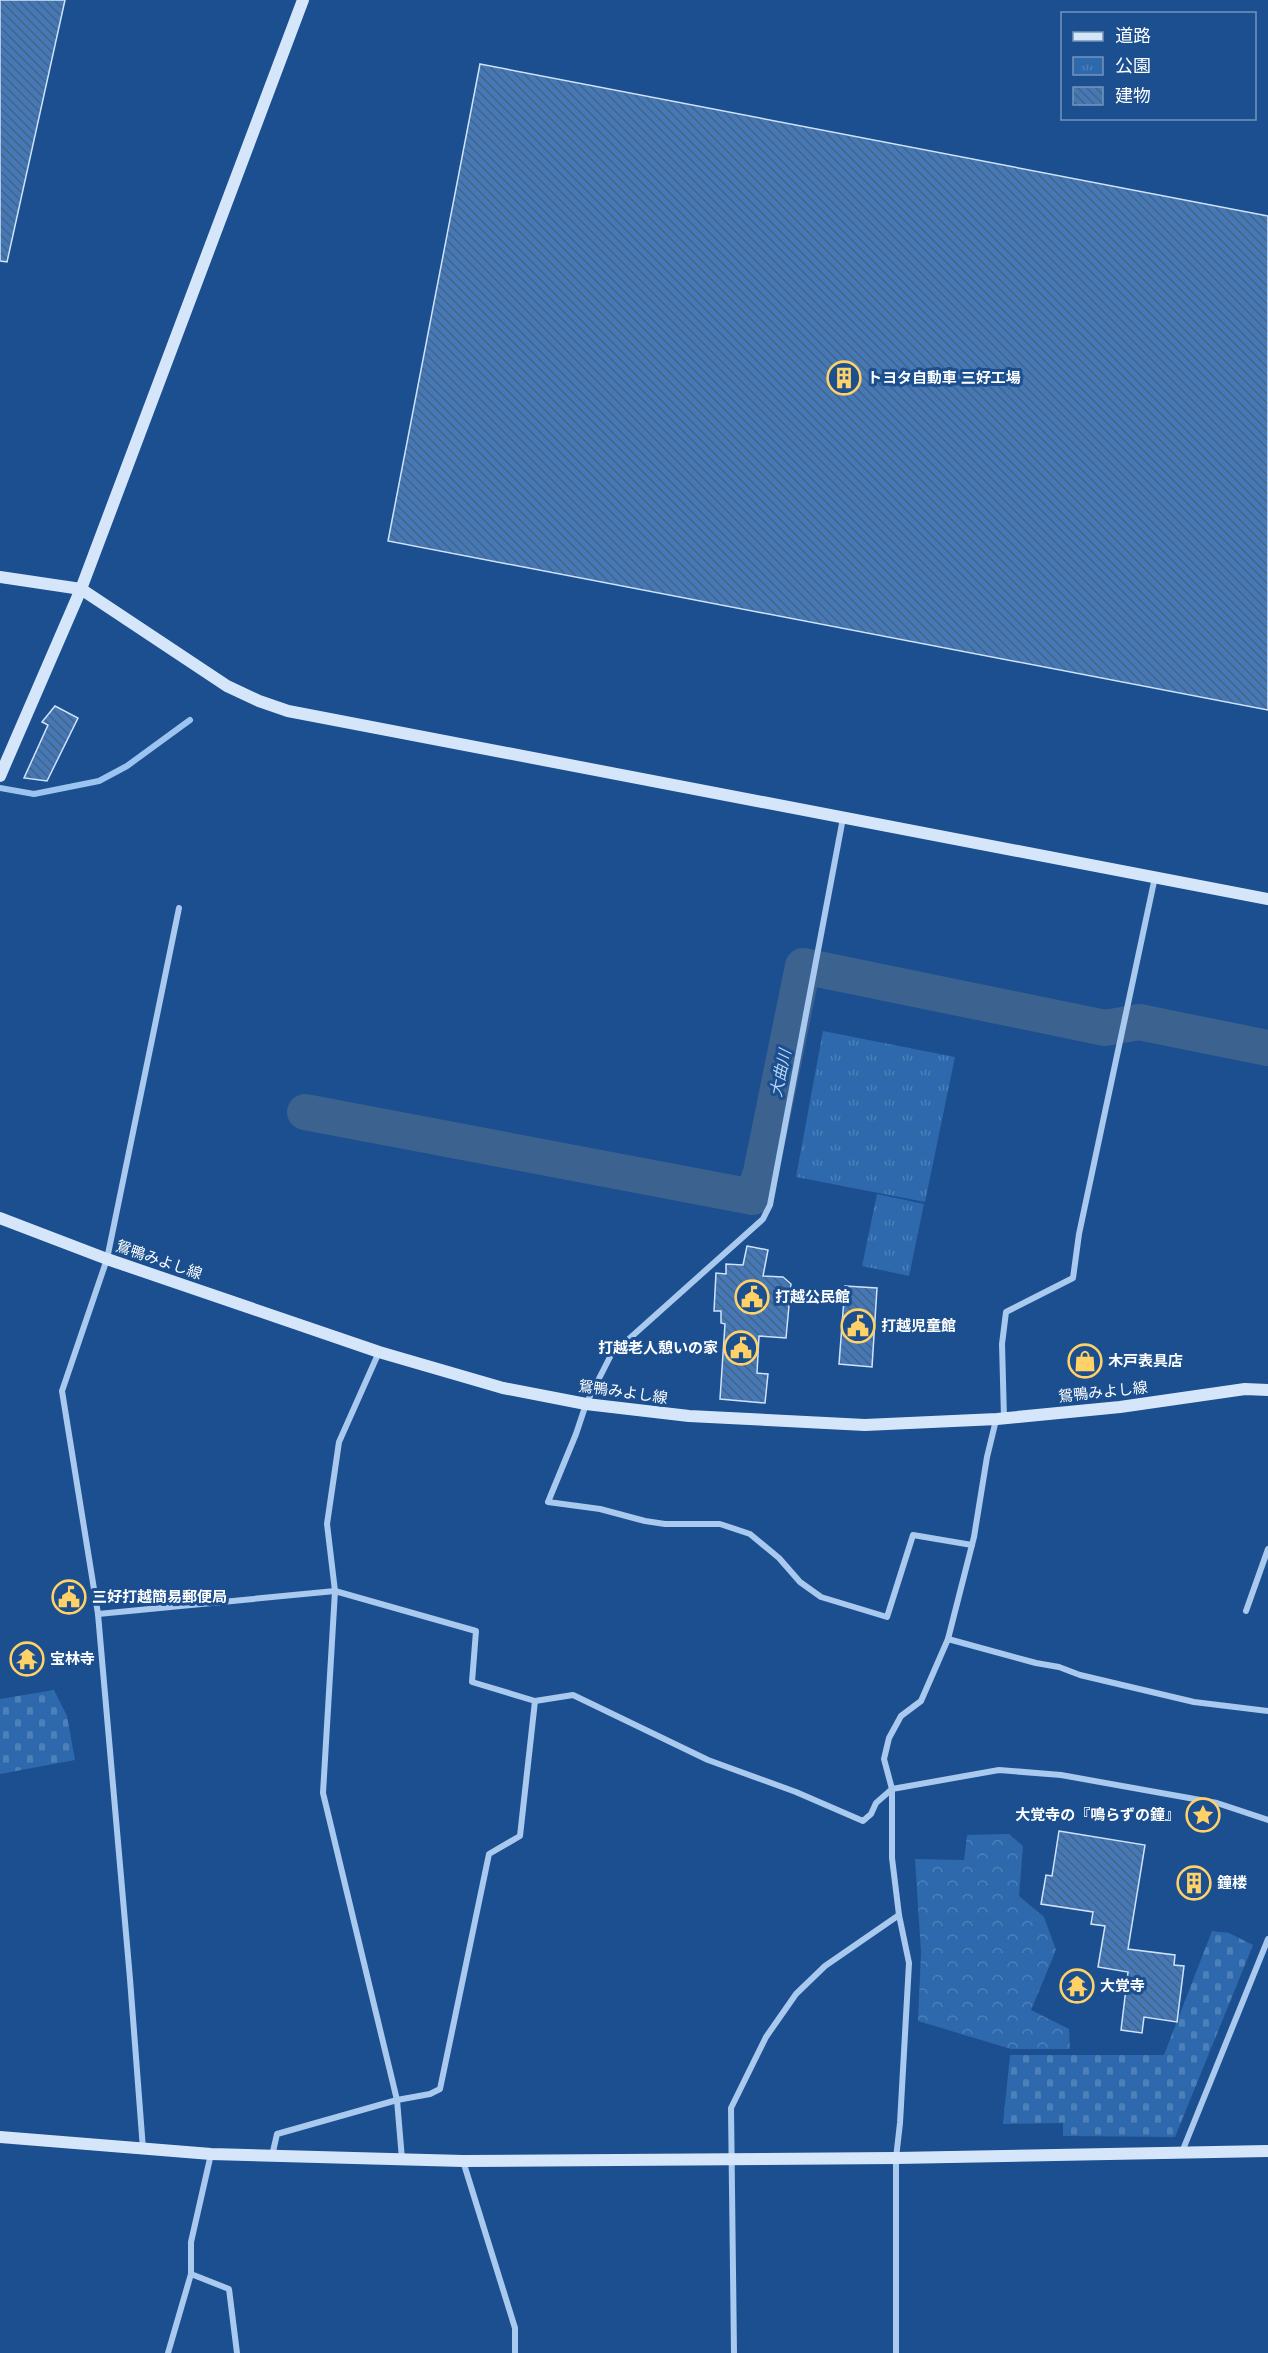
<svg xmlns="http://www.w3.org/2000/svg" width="1268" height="2353" font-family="'PT Sans','Noto Sans JP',sans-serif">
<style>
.forest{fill:url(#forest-crowns)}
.cemetery{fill:url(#cemetery-stones)}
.park{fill:url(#park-tufts)}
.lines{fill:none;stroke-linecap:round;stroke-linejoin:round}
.stream{stroke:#9cc4f0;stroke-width:6}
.river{stroke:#3c6290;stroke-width:36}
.building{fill:url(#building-back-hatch);stroke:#cfe3fa;stroke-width:1.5}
.street{stroke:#a9c9ee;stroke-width:6}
.secondary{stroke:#d6e6fa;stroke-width:12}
.labels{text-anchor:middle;stroke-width:6;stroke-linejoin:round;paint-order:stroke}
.poi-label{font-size:15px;font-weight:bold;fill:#fff;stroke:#1b4f8f;text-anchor:start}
.street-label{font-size:15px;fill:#fff;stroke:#1b4f8f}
.water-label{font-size:16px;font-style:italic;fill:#b5d3f5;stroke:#1b4f8f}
</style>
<defs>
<pattern id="forest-crowns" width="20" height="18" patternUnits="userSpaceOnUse" patternTransform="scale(1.5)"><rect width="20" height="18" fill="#2e69ad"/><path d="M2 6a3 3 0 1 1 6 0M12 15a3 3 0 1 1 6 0" fill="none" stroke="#4d80b9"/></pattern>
<pattern id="cemetery-stones" width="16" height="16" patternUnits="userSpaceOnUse" patternTransform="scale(1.5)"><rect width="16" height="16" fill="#2e69ad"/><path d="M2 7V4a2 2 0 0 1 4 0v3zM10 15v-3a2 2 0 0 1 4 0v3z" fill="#4d80b9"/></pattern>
<pattern id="park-tufts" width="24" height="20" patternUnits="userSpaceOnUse" patternTransform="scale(1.5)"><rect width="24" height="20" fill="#2e69ad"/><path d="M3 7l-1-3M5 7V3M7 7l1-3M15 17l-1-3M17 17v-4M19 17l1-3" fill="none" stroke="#4d80b9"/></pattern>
<pattern id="building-back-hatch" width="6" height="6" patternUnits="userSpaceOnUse" patternTransform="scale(1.5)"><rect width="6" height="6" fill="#4478b7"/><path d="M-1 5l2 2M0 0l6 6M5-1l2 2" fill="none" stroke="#486282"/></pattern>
</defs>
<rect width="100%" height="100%" fill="#1b4f8f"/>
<path class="forest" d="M1009,1834l14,12 -4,50 25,21 12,33 -25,60 38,19 1,20h-59l-93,-28 3,-69 -6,-93 49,1 3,-25z"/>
<g class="cemetery">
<path d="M54,1690l13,26 8,44 -75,14v-75z"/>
<path d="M1212,1931l17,2 24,12 -78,192 -112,-1v-13l-60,1 7,-69h154z"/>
</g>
<g class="park">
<path d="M823,1031l132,26 -30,145 -129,-25z"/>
<path d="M877,1194l47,10 -15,72 -47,-10z"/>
</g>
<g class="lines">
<path class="stream" d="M0,788l34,6 65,-13 28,-15 63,-46"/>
<path class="river" d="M305,1112l448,85 8,-25 42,-206 302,62 34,-6 129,26"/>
</g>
<g class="building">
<path d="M0,0h65l-58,262 -7,-1z"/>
<path d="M480,64l788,152v494l-880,-169z"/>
<path d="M55,706l23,12 -31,63 -23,-3 24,-53 -6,-3z"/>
<path d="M747,1246l21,4 -5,26 20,1 8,7 -5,54 -27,-2 -2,37 11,1 -3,29 -45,-4 5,-75 -4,-1v-12h-7l2,-38 10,1v-10l17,1z"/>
<path d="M845,1286l32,2 -5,79 -33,-3z"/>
<path d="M1059,1831l86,14 -17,104 47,6 -1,10 10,1 -7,56 -33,-5 -2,16 -21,-3 7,-58 -30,-5 7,-41 -14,-2 2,-12 -52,-8 5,-29 6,1z"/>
<path d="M1185,1872l20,3 -2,18 -20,-2z"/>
</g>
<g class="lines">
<g class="street">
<path d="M843,818l-73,387 -7,14 -152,136 -25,49 -10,30 -28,68 52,7 45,12 20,3h55l30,10 29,24 21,24 21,15 66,20 26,-82 59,10"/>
<path d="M379,1352l-40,90 -12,82 8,67 -12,202 74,307 5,59"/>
<path d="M1004,1418l-2,-74 4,-32 67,-34 6,-44 76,-357"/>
<path d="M1246,1611l22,-62"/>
<path d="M98,1614l237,-23 141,40 -4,51 63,19 38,-6 135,65 88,32 67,29 8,-7 5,-11 16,-14 107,-19 62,5 156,28 51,17"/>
<path d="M948,1639l88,24 23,4 21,8 114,27 74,9"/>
<path d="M143,2149l-13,-170 -32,-365 -36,-223 45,-132 72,-351"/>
<path d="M1182,2152l86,-213"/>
<path d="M211,2154l-20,88v32l38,15 8,64"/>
<path d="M272,2156l5,-22 120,-34 33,-6 10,-5 49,-235 31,-18 15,-135"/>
<path d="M463,2161l52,167v25"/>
<path d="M168,2353l23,-79"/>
<path d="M734,2353l-3,-245 35,-71 30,-43 29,-28 74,-51"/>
<path d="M896,2353v-195l4,-35 9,-160 -10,-48 -7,-57v-69l-8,-30 5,-21 12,-22 20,-15 27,-62 26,-102 13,-80 9,-37"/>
</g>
<g class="secondary">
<path d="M0,577l81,12 146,97 32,15 29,10 980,188"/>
<path d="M0,776l81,-187 222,-589"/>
<path d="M0,1218l107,41 272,93 124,36 83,16 103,12 176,9 132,-6 123,-12 125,-18 23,1"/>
<path d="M0,2137l211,17 252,7 433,-3 372,-7"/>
</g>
</g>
<defs>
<g id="building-ring" transform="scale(1.725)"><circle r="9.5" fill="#1b4f8f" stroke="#ffd166" stroke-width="1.5"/><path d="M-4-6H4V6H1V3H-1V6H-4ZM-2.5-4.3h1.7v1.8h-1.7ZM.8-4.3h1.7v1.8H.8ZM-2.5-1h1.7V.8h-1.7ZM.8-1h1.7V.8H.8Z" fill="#ffd166"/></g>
<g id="civic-ring" transform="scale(1.725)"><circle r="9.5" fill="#1b4f8f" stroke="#ffd166" stroke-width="1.5"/><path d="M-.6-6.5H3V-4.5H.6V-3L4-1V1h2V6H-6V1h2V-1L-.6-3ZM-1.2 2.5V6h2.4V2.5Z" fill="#ffd166"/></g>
<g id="shop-ring" transform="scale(1.725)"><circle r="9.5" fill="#1b4f8f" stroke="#ffd166" stroke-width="1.5"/><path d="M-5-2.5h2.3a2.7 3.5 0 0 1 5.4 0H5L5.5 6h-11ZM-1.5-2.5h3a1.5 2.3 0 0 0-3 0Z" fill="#ffd166"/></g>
<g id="temple-ring" transform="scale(1.725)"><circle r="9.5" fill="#1b4f8f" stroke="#ffd166" stroke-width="1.5"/><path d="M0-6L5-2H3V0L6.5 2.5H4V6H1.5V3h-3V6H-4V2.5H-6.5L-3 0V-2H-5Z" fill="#ffd166"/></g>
<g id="sight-ring" transform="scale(1.725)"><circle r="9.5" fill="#1b4f8f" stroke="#ffd166" stroke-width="1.5"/><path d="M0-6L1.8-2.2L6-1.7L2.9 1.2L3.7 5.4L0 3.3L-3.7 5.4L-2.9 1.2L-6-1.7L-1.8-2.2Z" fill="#ffd166"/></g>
</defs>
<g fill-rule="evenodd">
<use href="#building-ring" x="844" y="378"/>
<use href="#civic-ring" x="752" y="1297"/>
<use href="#civic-ring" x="858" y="1326"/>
<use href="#civic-ring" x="741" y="1348"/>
<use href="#shop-ring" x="1085" y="1361"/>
<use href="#civic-ring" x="69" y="1597"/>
<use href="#temple-ring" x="27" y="1659"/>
<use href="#sight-ring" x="1203" y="1815"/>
<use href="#building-ring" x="1194" y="1883"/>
<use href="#temple-ring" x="1077" y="1986"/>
</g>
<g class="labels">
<g class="poi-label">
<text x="867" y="383">トヨタ自動車 三好工場</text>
<text x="775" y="1302">打越公民館</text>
<text x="881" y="1331">打越児童館</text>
<text x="718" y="1353" text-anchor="end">打越老人憩いの家</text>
<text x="1108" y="1366">木戸表具店</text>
<text x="92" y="1602">三好打越簡易郵便局</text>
<text x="50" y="1664">宝林寺</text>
<text x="1180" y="1820" text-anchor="end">大覚寺の『鳴らずの鐘』</text>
<text x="1217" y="1888">鐘楼</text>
<text x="1100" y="1991">大覚寺</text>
</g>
<g class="street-label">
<text transform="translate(159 1260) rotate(19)" y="5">鴛鴨みよし線</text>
<text transform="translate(623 1392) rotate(8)" y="5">鴛鴨みよし線</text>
<text transform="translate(1103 1392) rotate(-6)" y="5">鴛鴨みよし線</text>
</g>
<g class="water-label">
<text transform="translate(780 1073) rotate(-78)" y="6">大曲川</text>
</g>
</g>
<rect x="1061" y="12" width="195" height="108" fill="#1b4f8f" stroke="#7695bc" stroke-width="1.5"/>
<rect x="1073" y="32" width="30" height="9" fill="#d6e6fa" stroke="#7695bc" stroke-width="1.5"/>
<text x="1115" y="42" font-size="18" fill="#ffffff">道路</text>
<rect x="1073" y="57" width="30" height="18" fill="url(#park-tufts)" stroke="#7695bc" stroke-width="1.5"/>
<text x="1115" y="72" font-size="18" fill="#ffffff">公園</text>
<rect x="1073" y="87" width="30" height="18" fill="url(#building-back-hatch)" stroke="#7695bc" stroke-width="1.5"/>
<text x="1115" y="102" font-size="18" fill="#ffffff">建物</text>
</svg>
